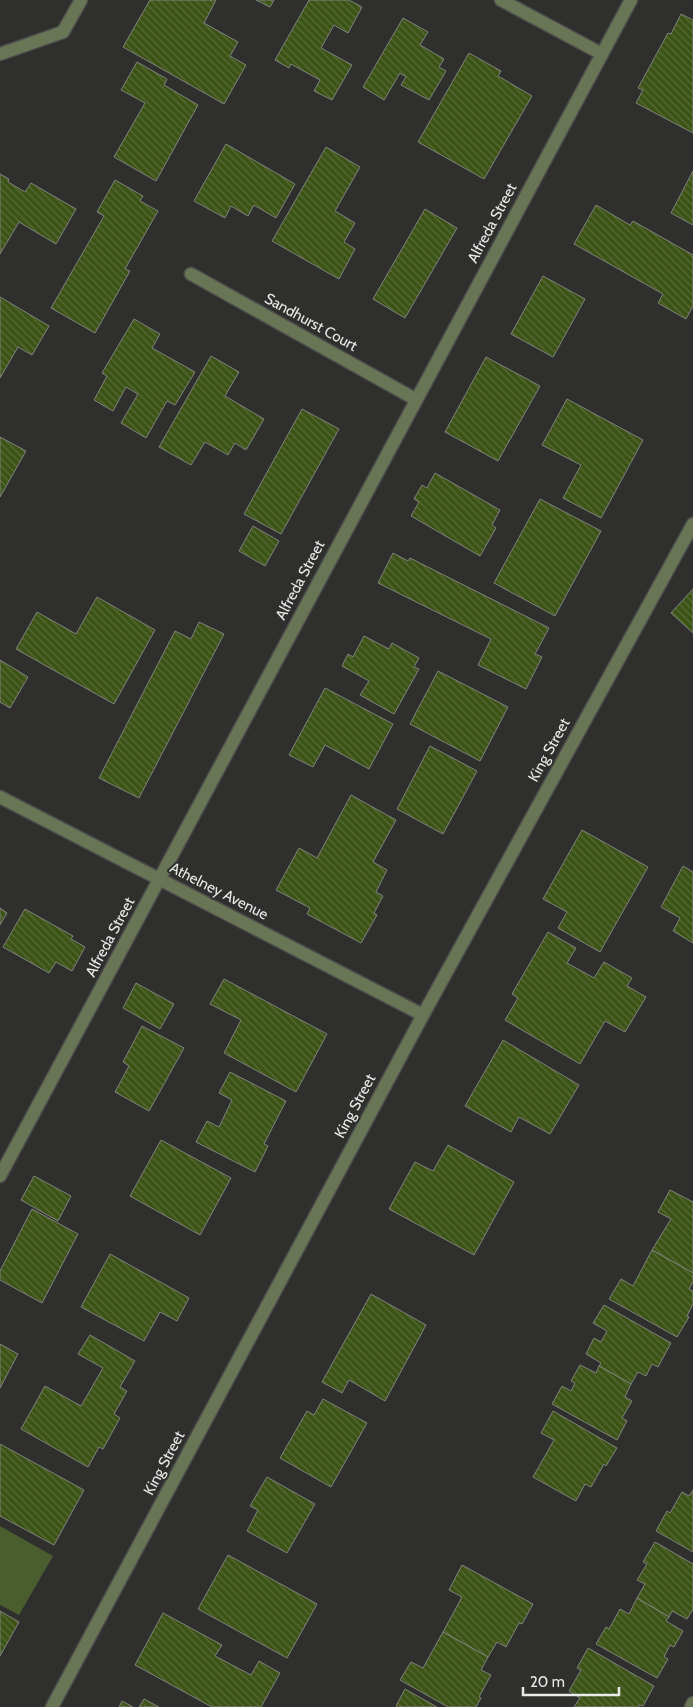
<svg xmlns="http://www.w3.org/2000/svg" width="693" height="1707" font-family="Cabin,sans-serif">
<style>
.garden{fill:#4a5d2f}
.building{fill:url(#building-back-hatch);stroke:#81827f}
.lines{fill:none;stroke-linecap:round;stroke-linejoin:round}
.minor-casing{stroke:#4d4e4c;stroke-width:15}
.minor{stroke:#687656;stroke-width:12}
.labels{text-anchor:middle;stroke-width:4;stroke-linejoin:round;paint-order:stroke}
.street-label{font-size:15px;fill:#eaebe9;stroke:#2f302e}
</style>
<defs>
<pattern id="building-back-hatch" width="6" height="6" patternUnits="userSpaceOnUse" patternTransform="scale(1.25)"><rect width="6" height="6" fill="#3c5316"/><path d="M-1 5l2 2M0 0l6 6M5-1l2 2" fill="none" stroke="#586c38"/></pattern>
</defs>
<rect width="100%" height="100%" fill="#2f302e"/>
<path class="garden" d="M0,1526l53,30 -34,59 -19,-10z"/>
<g class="building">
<path d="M150,0h66l-12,23 34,19 -8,14 16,9 -22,39 -101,-57z"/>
<path d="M256,0h18l-4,7z"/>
<path d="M309,0h40l13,7 -14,26 -14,-8 -13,23 31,17 -20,35 -18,-9 6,-11 -29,-16 -2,4 -14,-8z"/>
<path d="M681,14l12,6v113l-57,-30 7,-13 -5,-2 30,-55 3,1z"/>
<path d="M403,18l25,14 -8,13 24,14 -5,8 7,4 -17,29 -28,-15 5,-8 -6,-4 -16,27 -21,-13z"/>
<path d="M469,53l32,18 -3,5 34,20 -48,83 -66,-37z"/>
<path d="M137,62l30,17 -3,6 34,20 -42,76 -42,-24 31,-54 -24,-13z"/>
<path d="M226,144l69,40 -19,34 -22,-13 -6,11 -17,-10 -6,12 -31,-17z"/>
<path d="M326,147l34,20 -25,44 20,12 -11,19 11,7 -16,30 -67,-38z"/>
<path d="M693,171v54l-22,-12z"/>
<path d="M0,174l9,5 -1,3 17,10 6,-9 45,26 -20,35 -37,-22 -19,32z"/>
<path d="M115,180l28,16 -3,5 18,10 -33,58 5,2 -35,62 -44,-25 53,-92 -7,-4z"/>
<path d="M596,205l34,20 3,-4 60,34v51l-7,13 -28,-16 5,-9 -89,-50z"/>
<path d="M425,209l32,19 -52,90 -32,-19z"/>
<path d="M543,276l42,23 -32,58 -42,-23z"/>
<path d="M0,297l49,29 -17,29 -14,-8 -18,31z"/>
<path d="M134,319l26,15 -8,14 43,24 -20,33 -8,-4 -21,37 -25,-15 17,-29 -12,-7 -13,24 -19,-11 13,-24 -5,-3z"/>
<path d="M211,356l28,16 -14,24 39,23 -18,31 -11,-7 -7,12 -23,-13 -14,23 -32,-18z"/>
<path d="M486,357l54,29 -42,75 -53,-29z"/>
<path d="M567,399l76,41 -42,78 -38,-20 18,-33 -39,-20z"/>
<path d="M302,409l37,20 -58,105 -37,-20z"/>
<path d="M0,437l26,14 -26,46z"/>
<path d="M435,473l65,37 -8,15 4,3 -16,28 -69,-40 8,-14 -5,-3 8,-14 5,3z"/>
<path d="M540,499l61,32 -46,85 -61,-33z"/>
<path d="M253,526l26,15 -14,25 -26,-15z"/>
<path d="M393,553l15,8 2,-3 139,70 -14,26 7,3 -16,32 -48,-24 13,-26 -113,-56z"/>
<path d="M693,589v44l-22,-20z"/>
<path d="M97,597l58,33 -41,74 -98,-55 21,-37 39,22z"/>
<path d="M199,622l25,12 -85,164 -40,-20 76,-147 16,8z"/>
<path d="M364,636l25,13 3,-6 27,15 -5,9 5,2 -25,45 -34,-19 9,-14 -27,-15 6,-12 5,3z"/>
<path d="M0,660l28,17 -18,31 -10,-6z"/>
<path d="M438,671l70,36 -28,54 -70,-37z"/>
<path d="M325,688l68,36 -24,45 -44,-24 -12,22 -24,-12z"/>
<path d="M430,746l47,25 -34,63 -46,-25z"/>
<path d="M351,795l45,25 -23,42 14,8 -11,22 7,4 -9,17 3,2 -16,28 -54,-29 3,-6 -34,-18 23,-42 18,10z"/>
<path d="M582,830l66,37 -48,85 -42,-24 9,-16 -24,-13z"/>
<path d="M683,866l10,6v71l-20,-12 7,-13 -19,-11z"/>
<path d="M0,908l7,5 -7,12z"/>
<path d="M25,909l48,27 -2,3 14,8 -13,24 -16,-9 -7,11 -46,-26z"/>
<path d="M548,932l28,16 -9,15 27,15 10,-16 28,16 -5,8 19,11 -21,35 -20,-11 -25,43 -75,-44 13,-22 -6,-4z"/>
<path d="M224,979l103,55 -31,58 -72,-39 17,-33 -31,-16z"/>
<path d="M136,983l38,21 -14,25 -37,-21z"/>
<path d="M142,1026l42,22 -35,63 -34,-19 14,-26 -6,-4z"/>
<path d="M503,1040l76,45 -29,49 -31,-17 -8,15 -46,-26z"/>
<path d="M230,1072l56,29 -22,43 4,2 -13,26 -59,-30 11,-21 12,6 13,-27 -13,-7z"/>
<path d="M161,1140l70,38 -31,57 -70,-39z"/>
<path d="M448,1145l66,37 -40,73 -85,-46 26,-47 18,9z"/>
<path d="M34,1176l37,20 -13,25 -37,-21z"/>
<path d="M670,1190l23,12v71l-41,-23 19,-31 -13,-7z"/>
<path d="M32,1209l46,25 -36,69 -42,-23v-9z"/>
<path d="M652,1250l41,23v9l-4,7 4,2v13l-6,12 2,1 -12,20 -68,-38 12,-20 12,7z"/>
<path d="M110,1254l79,44 -12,23 -17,-9 -16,29 -63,-34z"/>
<path d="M371,1294l55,31 -41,76 -36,-21 -7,13 -20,-11z"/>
<path d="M604,1305l67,38 -13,24 -6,-3 -6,12 -8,-4 -7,12 -32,-18 2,-3 -15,-9 8,-16 7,4 6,-11 -14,-8z"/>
<path d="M90,1335l45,26 -15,26 7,4 -13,23 6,4 -17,31 -4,-2 -11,20 -67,-38 24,-43 36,20 22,-38 -25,-14z"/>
<path d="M0,1344l18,10 -18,34z"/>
<path d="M580,1365l16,8 3,-7 32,18 -6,13 7,4 -10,17 5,3 -10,19 -65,-36 10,-18 9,5 4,-8 -4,-2z"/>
<path d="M323,1399l44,24 -36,64 -51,-29 27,-47 7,4z"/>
<path d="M553,1411l64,37 -11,18 -2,-2 -13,23 -6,-3 -9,17 -43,-24 21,-37 -13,-7z"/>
<path d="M0,1444l84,46 -30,55 -54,-29z"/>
<path d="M267,1477l48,27 -28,49 -40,-22 11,-21 -8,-4z"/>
<path d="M693,1490v62l-37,-21 11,-20 3,2 12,-21 7,4z"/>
<path d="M655,1542l38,22v45l-6,10 -15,-8 -3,6 -32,-19 8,-14 -8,-4 10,-16 -4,-2z"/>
<path d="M228,1555l89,49 -30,54 -89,-49z"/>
<path d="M462,1565l71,39 -11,20 -3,-1 -13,24 -9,-5 -9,15 -45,-25 19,-35 -13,-7z"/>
<path d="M637,1598l32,19 -3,4 17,10 -9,16 -4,-2 -6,12 4,2 -11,19 -61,-34 10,-17 3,2 11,-20 9,5z"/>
<path d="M0,1611l19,11 -19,34z"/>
<path d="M163,1613l59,32 -7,11 36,19 8,-14 21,12 -19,34h-49l-77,-42z"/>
<path d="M443,1632l45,25 -7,13 10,5 -12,22 2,1 -5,9h-28l-48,-27 11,-18 12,6z"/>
<path d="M588,1648l66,38 -11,20 -4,-1 -1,2h-64l6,-9 -11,-7 12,-21 -4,-2z"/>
<path d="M405,1689l32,18h-40l-1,-1z"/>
<path d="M144,1699l15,8h-20z"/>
<path d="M122,1701l11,6h-14z"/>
</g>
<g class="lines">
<g class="minor-casing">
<g id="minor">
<path d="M501,0l101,54"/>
<path d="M0,54l63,-22 18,-32"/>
<path d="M191,274l224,125"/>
<path d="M0,797l423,218"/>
<path d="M0,1176c211,-392 418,-786 631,-1176"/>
<path d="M52,1707l371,-692 270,-491"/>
<path d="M691,1707l2,-4"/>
</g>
</g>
<use href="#minor" class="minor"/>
</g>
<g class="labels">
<g class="street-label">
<text transform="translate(492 223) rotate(-62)" y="5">Alfreda Street</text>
<text transform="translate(311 322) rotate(29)" y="5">Sandhurst Court</text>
<text transform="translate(300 580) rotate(-62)" y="5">Alfreda Street</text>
<text transform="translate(549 750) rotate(-61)" y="5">King Street</text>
<text transform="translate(219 891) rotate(27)" y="5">Athelney Avenue</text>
<text transform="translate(110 937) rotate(-62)" y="5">Alfreda Street</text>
<text transform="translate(355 1106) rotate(-62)" y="5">King Street</text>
<text transform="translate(164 1463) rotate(-62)" y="5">King Street</text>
</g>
</g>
<path d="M523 1687v8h96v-8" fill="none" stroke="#eaebe9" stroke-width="2.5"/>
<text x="530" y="1687" font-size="15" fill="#eaebe9" stroke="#2f302e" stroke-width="4" paint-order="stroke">20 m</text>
</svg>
